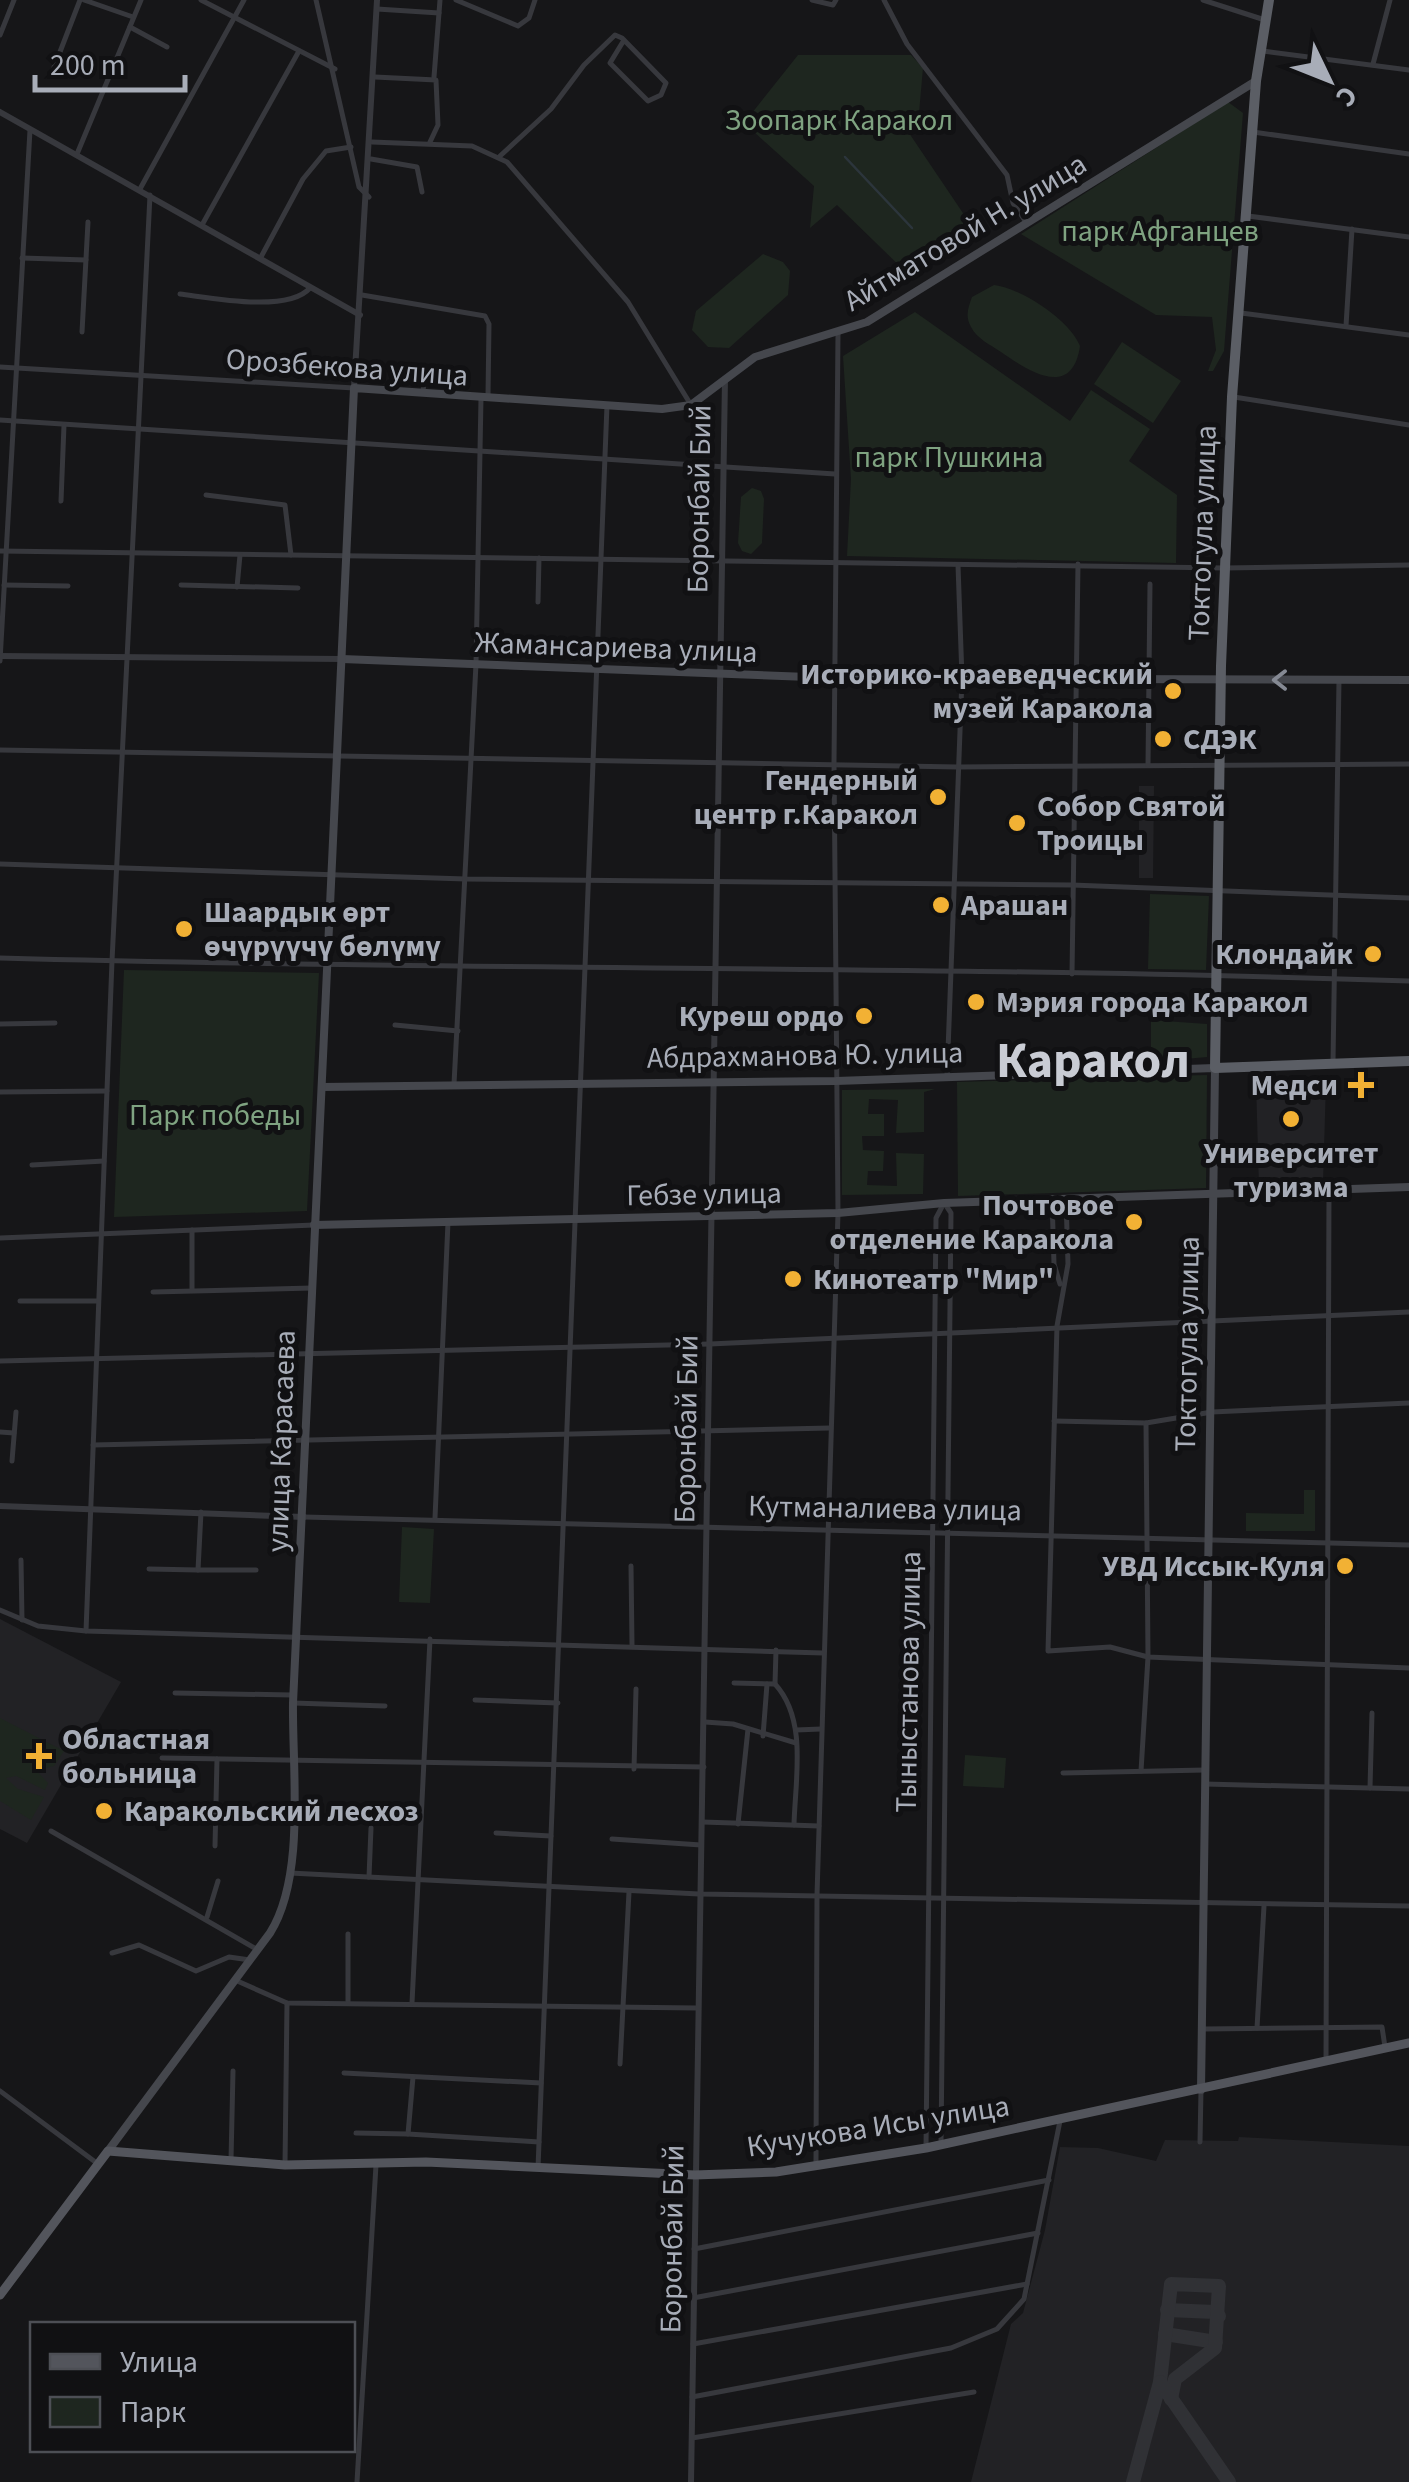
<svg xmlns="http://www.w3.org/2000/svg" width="1409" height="2482" font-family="'Source Sans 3',sans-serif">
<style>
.built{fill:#222225}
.green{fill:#1e261f}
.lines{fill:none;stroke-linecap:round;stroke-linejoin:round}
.stream{stroke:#2c353c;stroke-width:2.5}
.taxiway{stroke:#303135;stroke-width:14}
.minor{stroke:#37383d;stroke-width:5}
.tertiary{stroke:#37383d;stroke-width:6}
.secondary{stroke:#45474d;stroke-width:8}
.primary{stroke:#53555c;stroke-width:9}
.trunk{stroke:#5b5e65;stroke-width:10}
.oneway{stroke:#858993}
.poi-dot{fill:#f2b134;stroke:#111113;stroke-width:4}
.labels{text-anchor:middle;stroke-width:10;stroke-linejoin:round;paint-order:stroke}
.park-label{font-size:30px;fill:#7fa381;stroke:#111113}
.street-label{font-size:30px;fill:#a8adb8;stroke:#111113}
.poi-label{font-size:30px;font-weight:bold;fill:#a8adb8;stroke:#111113;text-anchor:start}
.town-label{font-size:50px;font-weight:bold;fill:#c9ccd4;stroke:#111113}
</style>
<rect width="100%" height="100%" fill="#161618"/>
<g class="built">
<path d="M1139,786h15l-1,92h-14z"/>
<path d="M1256,1082h70l-3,101 -64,4z"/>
<path d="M0,1619l121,63 -94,161 -27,-14z"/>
<path d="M1239,2137l170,9v336h-438l40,-158 12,-11 22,-83 15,-83 38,1 58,13 9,-21 73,1z"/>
</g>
<g class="green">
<path d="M798,55h113l12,13 -4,45 -11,9 1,11 60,89 -20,21 -12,3 -25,32 -75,-73 -27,23 4,-42 -70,-63z"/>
<path d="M1228,102l15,11 -19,238 -11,20h-5l8,-21 -4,-33 -56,-2 -135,-81z"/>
<path d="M763,254l20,8 7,9 -2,24 -59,53 -21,-1 -16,-17 4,-19z"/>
<path d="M994,285c27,3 76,35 86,61 -8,55 -53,24 -79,6 -10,-7 -24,-13 -30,-25 -6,-11 -3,-19 1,-30z"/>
<path d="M915,312l155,109 21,-31 59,39 -21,32 48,34 -1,68 -329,-7 4,-77 -8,-123z"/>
<path d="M1122,342l59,39 -28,42 -59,-39z"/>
<path d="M752,488l9,3 3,8 -2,44 -11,11 -9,-3 -4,-8 3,-46z"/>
<path d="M1150,894l59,2 -3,74 -58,-1z"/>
<path d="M124,970l195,3 -12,238 -193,6z"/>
<path d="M1151,1020l56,4v33l-56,5z"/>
<path d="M1207,1075l-1,113 -248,8 -1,-114z"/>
<path d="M935,1089l-11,3v40l-28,1 2,-33 -29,-1 -1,15h16v22h-22l1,14 21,1 -1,20h-15l-1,14 30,1 -1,-33 28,1 -1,40 -81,1v-105z"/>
<path d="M1304,1490h11v41h-69v-18l58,1z"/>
<path d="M402,1527l32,2 -4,74 -31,-1z"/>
<path d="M0,1718l64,33 -10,15 -18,4 12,13 -3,7 -29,-14 -10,2 12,11 26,8 -13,23 -31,-19z"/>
<path d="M965,1755l41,3 -2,30 -41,-2z"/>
</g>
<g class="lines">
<path class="stream" d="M845,157l67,71"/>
<g class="taxiway">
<path d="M1167,2310l48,2 4,4"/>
<path d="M1165,2334l51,8"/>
<path d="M1160,2382l11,-98 48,2 -4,62 -40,31 -4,20"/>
<path d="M1133,2482l27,-100 69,100"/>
</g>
<g class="minor">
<path d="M84,0l49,17"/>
<path d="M201,0l134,69"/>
<path d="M316,0l43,187 10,10"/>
<path d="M456,0l62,26 11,-8 6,-18"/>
<path d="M812,0l21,5 3,-5"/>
<path d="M884,0l23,44 100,131 6,28 13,19"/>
<path d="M1203,0l62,20"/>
<path d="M377,9l62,4"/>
<path d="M130,27l37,20"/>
<path d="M0,35l14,-35"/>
<path d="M1263,51l146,19"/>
<path d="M1373,64l17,-64"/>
<path d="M53,70l27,-70"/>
<path d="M375,77l61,3 2,45 -8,17"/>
<path d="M434,77l6,-77"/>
<path d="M1253,132l156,22"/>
<path d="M372,142l100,4 35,16 121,140 63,103"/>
<path d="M77,154l64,-154"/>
<path d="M500,156l51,-47 33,-44 31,-30 7,3 44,45 -5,12 -13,6 -38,-38 14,-23"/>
<path d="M371,159l46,8 5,25"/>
<path d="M140,189l104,-189"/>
<path d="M1248,216l161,21"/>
<path d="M202,225l97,-174"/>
<path d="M261,257l42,-78 23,-28 25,-4"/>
<path d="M22,258l64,2"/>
<path d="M180,294c32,4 108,19 130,-6"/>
<path d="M362,295l123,21 4,8 -1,71"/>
<path d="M1241,313l168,22"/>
<path d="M1346,326l6,-97"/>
<path d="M82,332l6,-110"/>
<path d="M0,367l354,21"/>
<path d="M423,393l2,-27"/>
<path d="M1234,397l175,28"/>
<path d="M0,420l835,54"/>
<path d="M206,495l79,10 6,50"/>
<path d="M61,501l3,-76"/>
<path d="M0,551l1225,17 184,-3"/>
<path d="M4,585l64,1"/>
<path d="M181,585l117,3"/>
<path d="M237,587l3,-32"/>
<path d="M538,602l1,-44"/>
<path d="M0,661l30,-531"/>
<path d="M0,750l958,17 451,-3"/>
<path d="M1148,765l2,-181"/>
<path d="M0,864l466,15 606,6 337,13"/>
<path d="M0,958c470,13 939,7 1409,23"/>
<path d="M1072,974l6,-410"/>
<path d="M0,1024l55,-1"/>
<path d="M395,1025l63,6"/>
<path d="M1333,1062l6,-382"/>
<path d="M947,1077l15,-399 -4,-113"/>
<path d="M454,1084l22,-420 5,-266"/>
<path d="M0,1092l107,-1"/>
<path d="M32,1165l72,-4"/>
<path d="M1052,1198l2,66 6,20"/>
<path d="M1066,1199l2,65 -11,62 -9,325 62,-4 38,10 261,11"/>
<path d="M192,1230v60"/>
<path d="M0,1238l314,-13"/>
<path d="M153,1292l159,-4"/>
<path d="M20,1301h77"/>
<path d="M0,1361l710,-17 699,-32"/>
<path d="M1054,1421l92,2 66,-11 197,-9"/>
<path d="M0,1432l14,1"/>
<path d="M93,1445l737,-17"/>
<path d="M12,1461l4,-49"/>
<path d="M304,1517l1105,28"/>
<path d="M435,1518l13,-296"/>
<path d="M21,1560l1,60"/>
<path d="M631,1566l1,79"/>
<path d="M149,1569l49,1 3,-58"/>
<path d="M198,1570h58"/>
<path d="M0,1610l38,16 48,5 737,22"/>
<path d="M86,1631l26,-670 38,-766"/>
<path d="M734,1683l41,1 1,-34"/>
<path d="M775,1684c33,36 20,96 19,141"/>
<path d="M175,1693l117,2"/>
<path d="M475,1700l83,3"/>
<path d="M293,1703l92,3"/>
<path d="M705,1722l28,2 63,19"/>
<path d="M796,1730l25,-1"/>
<path d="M763,1736l4,-52"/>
<path d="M162,1758l542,9"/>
<path d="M634,1769l2,-80"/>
<path d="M1141,1771l7,-114 -2,-234"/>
<path d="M1063,1773l142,-3"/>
<path d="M1205,1784l204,5"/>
<path d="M1370,1788l2,-75"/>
<path d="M702,1822l117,4"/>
<path d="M738,1824l10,-95"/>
<path d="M51,1831l207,119"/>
<path d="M496,1833l55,3"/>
<path d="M612,1839l89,6"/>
<path d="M215,1846l2,-87"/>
<path d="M290,1873l409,21 710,12"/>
<path d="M369,1877l2,-49"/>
<path d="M207,1917l11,-36"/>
<path d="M348,1934v67"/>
<path d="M112,1953l27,-8 57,26 33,-14 21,3"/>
<path d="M235,1980l52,23 410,5"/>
<path d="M412,2003l18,-364"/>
<path d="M1257,2028l7,-122"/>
<path d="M1203,2029l179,-2 3,20"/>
<path d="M1326,2062l3,-872"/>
<path d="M620,2064l9,-172"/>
<path d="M344,2073l197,10"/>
<path d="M413,2077l-5,57 131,8"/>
<path d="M0,2091l98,73"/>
<path d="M356,2133l52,1"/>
<path d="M1200,2142l1,-52"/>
<path d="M941,2144l10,-931 -6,-9"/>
<path d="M926,2148l10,-930 8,-15"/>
<path d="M231,2160l2,-89"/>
<path d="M816,2164l1,-269 21,-682 -4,-451 4,-428"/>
<path d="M285,2165l2,-162"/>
<path d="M538,2168l69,-1763"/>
<path d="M694,2249l355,-69"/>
<path d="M693,2298l345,-65"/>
<path d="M693,2344l334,-60"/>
<path d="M692,2397l259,-49 46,-19 27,-30 36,-178"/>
<path d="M692,2438l282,-46"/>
<path d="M357,2482l19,-317"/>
</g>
<g class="tertiary">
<path d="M0,112l360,203"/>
<path d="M354,388l23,-388"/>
<path d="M0,656l342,3"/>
<path d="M0,1506l304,11"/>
<path d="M691,2482l34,-2103"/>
</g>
<g class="secondary">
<path d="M342,659l493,19 574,2"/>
<path d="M322,1087l514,-6 379,-13 -14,1022"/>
<path d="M314,1225l524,-12 106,-10 465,-16"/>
<path d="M108,2151l162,-218c36,-57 22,-163 23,-230l61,-1315 308,21 29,-4 64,-48 112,-35 389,-241"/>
</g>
<path class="primary" d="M0,2295l108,-144 177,14 141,-3 269,13 81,-3 150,-24 483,-105"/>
<path class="trunk" d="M1269,0l-13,81 -24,316 -11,269 -6,402 194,-7"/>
</g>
<defs><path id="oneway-chevron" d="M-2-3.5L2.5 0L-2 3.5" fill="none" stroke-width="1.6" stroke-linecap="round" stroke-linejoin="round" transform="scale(2.5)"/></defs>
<use class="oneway" href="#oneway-chevron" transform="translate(1280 680) rotate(180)"/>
<g class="poi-dot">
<circle cx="1173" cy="691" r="10"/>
<circle cx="1163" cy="739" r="10"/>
<circle cx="938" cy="797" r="10"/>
<circle cx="1017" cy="823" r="10"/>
<circle cx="941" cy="905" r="10"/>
<circle cx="184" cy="929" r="10"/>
<circle cx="1373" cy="954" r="10"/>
<circle cx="976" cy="1002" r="10"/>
<circle cx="864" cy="1016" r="10"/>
<path d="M1356 1070h10v10h10v10h-10v10h-10v-10h-10v-10h10z"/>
<circle cx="1291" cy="1119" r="10"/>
<circle cx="1134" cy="1222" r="10"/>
<circle cx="793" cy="1279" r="10"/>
<circle cx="1345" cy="1566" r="10"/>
<path d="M34 1741h10v10h10v10h-10v10h-10v-10h-10v-10h10z"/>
<circle cx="104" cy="1811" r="10"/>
</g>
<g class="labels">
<g class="park-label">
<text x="839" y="130">Зоопарк Каракол</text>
<text x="1160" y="241">парк Афганцев</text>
<text x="949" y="467">парк Пушкина</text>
<text x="215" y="1125">Парк победы</text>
</g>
<g class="street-label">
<text transform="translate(965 232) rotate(-31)" y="10">Айтматовой Н. улица</text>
<text transform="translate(347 367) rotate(4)" y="10">Орозбекова улица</text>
<text transform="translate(699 499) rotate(-89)" y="10">Боронбай Бий</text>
<text transform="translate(1202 533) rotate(-88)" y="10">Токтогула улица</text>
<text transform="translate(616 647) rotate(2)" y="10">Жамансариева улица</text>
<text transform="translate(805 1055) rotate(-1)" y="10">Абдрахманова Ю. улица</text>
<text transform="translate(704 1194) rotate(-1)" y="10">Гебзе улица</text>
<text transform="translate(1187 1344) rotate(-89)" y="10">Токтогула улица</text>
<text transform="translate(686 1429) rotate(-89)" y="10">Боронбай Бий</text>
<text transform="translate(281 1441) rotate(-88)" y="10">улица Карасаева</text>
<text transform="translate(885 1508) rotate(1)" y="10">Кутманалиева улица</text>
<text transform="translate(908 1682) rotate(-89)" y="10">Тыныстанова улица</text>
<text transform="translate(878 2126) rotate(-9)" y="10">Кучукова Исы улица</text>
<text transform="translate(672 2239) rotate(-89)" y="10">Боронбай Бий</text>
</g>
<g class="poi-label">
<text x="1153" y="684" text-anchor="end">Историко-краеведческий<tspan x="1153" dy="34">музей Каракола</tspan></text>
<text x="1183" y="749">СДЭК</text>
<text x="918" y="790" text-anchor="end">Гендерный<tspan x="918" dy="34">центр г.Каракол</tspan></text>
<text x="1037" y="816">Собор Святой<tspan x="1037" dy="34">Троицы</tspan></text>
<text x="961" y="915">Арашан</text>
<text x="204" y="922">Шаардык өрт<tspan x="204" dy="34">өчүрүүчү бөлүмү</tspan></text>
<text x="1353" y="964" text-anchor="end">Клондайк</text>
<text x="996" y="1012">Мэрия города Каракол</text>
<text x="844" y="1026" text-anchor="end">Курөш ордо</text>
<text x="1338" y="1095" text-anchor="end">Медси</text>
<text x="1291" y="1163" text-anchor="middle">Университет<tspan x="1291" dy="34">туризма</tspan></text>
<text x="1114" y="1215" text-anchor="end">Почтовое<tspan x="1114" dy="34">отделение Каракола</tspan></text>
<text x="813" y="1289">Кинотеатр "Мир"</text>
<text x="1325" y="1576" text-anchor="end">УВД Иссык-Куля</text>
<text x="62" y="1749">Областная<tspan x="62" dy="34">больница</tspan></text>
<text x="124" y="1821">Каракольский лесхоз</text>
</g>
<g class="town-label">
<text x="1093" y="1077">Каракол</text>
</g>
</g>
<rect x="30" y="2322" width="325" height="130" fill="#111113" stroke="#4d4f55" stroke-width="2.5"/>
<rect x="50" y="2354" width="50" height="15" fill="#53555c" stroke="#4d4f55" stroke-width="2.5"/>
<text x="120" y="2372" font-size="30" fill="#a8adb8">Улица</text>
<rect x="50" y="2397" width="50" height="30" fill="#1e261f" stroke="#4d4f55" stroke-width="2.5"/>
<text x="120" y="2422" font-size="30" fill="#a8adb8">Парк</text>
<g transform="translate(1329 80) rotate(133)" stroke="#111113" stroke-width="8" paint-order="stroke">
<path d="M0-8L18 38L0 25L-18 38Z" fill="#a8adb8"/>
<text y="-15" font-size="28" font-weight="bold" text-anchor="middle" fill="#a8adb8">С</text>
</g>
<path d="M35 75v15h150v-15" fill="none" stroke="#a8adb8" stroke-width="5"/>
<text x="50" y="75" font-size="30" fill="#a8adb8" stroke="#111113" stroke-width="8" paint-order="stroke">200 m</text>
</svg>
